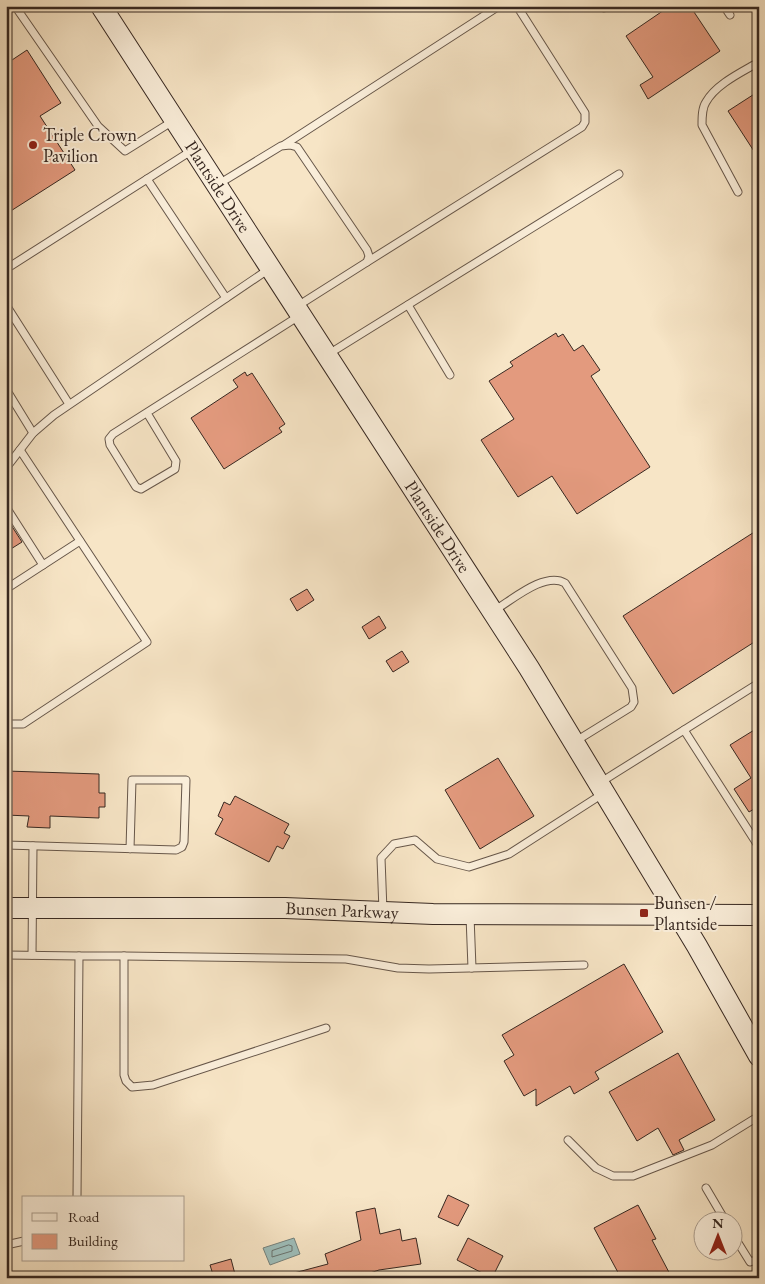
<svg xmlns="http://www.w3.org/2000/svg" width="765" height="1284" font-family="'EB Garamond',serif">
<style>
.water{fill:#9ebeba;stroke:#75827d}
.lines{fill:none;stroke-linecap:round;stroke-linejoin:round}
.shore{stroke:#6a736e;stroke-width:1}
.building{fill:#e39a7e;stroke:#372821}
.lane-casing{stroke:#67574a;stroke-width:9}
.secondary-casing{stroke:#372821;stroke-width:22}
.lane{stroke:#faeeda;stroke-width:7}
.secondary{stroke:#faeeda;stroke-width:20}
.poi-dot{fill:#8f2418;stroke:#faeeda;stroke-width:2}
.labels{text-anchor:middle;stroke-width:4;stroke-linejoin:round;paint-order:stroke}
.poi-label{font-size:18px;fill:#372821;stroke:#faeeda;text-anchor:start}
.street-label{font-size:18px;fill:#372821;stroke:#faeeda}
</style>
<rect width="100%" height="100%" fill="#f7e5c6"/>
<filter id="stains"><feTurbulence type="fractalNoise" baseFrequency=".004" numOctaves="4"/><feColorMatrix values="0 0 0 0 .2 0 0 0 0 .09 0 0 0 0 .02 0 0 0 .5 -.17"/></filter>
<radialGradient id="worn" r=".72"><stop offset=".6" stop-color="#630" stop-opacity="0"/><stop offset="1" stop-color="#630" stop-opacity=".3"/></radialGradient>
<path class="water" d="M294,1238l6,16 -30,11 -7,-17z"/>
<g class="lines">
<path class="shore" d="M289,1245l3,1v5l-20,6v-6z"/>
</g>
<g class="building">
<path d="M670,6h20l30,45 -72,48 -8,-14 13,-8 -27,-41z"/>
<path d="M27,50l34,53 -21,13 35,54 -69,44v-150z"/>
<path d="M759,91v68l-31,-48z"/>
<path d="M556,333l2,4 5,-3 11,17 9,-6 17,25 -9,6 59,91 -73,47 -25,-38 -34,21 -37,-57 33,-21 -25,-38 24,-15 -3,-4z"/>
<path d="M245,372l2,4 5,-3 33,51 -6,4 3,4 -58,37 -33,-51 47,-31 -5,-7z"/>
<path d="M6,517l16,25 -16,10z"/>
<path d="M759,529v110l-86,55 -50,-78z"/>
<path d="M307,589l7,11 -17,11 -7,-12z"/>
<path d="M379,616l7,12 -17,11 -7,-12z"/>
<path d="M402,651l7,11 -16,10 -7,-11z"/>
<path d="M759,727v79l-10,6 -15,-23 17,-11 -21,-33z"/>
<path d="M498,758l36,58 -54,33 -35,-59z"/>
<path d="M6,771l93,3v19h6v14h-6v11l-49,-2v12l-23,-1 2,-11 -23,-1z"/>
<path d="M235,796l54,28 -5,9 6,3 -7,13 -6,-3 -8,16 -54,-28 8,-15 -5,-3 6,-14 6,3z"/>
<path d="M624,964l39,68 -68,40 4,7 -25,15 -4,-8 -34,20v-17l-12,7 -20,-35 10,-6 -12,-20z"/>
<path d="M678,1053l37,67 -36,20 5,10 -11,5 -15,-27 -21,13 -28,-49z"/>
<path d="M448,1195l21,10 -11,21 -20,-9z"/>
<path d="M638,1205l18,34 -4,1 20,38h-51l-27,-50z"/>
<path d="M375,1208l5,26 20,-5 2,12 14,-3 5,26 -42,6 -24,8h-60l-1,-5 34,-9 -3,-10 36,-14 -5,-28z"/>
<path d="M468,1238l35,18 -11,22 -35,-18z"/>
<path d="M231,1259l5,19h-22l-4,-13z"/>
</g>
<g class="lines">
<g class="lane-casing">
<g id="lane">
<path d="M15,6l83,120 27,25 48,-30"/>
<path d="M724,6l6,9"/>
<path d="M604,8l3,-2"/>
<path d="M284,145l215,-139"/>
<path d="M147,179l79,119"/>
<path d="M217,185l64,-39 9,-1 7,2 70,103 2,6 -2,6 -71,45"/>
<path d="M738,192l-36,-67c0,-8 0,-17 4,-23 10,-18 36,-30 53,-40"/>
<path d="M367,262l215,-135 3,-5v-9l-68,-107"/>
<path d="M6,269l185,-118"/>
<path d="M6,305l63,99"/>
<path d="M408,305l42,70"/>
<path d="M327,355l292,-181"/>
<path d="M6,389l27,44"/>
<path d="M147,413l29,48 -1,8 -34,20 -5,-2 -26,-42 -1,-6 4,-5 186,-118"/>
<path d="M6,468l27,-35 21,-18 215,-146"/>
<path d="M6,507l37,58 -37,24"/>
<path d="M43,565l37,-24"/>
<path d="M495,610c17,-10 50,-39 70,-27l67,105 2,14 -3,5 -55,34"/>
<path d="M6,724h17l124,-82 -127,-192"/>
<path d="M684,730l75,117"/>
<path d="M601,782l158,-99"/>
<path d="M6,845l170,5 6,-3 2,-5 2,-62h-54l-2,69"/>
<path d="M383,911l-2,-53 13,-14 21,-4 22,19 32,8 40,-13 95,-61"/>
<path d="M470,916l2,52"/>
<path d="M6,955l73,1 -2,242"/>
<path d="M32,955l1,-109"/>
<path d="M79,956h45v119l2,6 6,6 21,-2 173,-57"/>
<path d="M124,956l222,3 52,9 31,1 155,-4"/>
<path d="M568,1140l28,28 17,8h20l79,-31 47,-29"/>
<path d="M706,1188l20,34"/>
<path d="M732,1233l18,29 9,-3"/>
<path d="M6,1245l18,-4"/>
</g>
</g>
<g class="secondary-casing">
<g id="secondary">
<path id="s1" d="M101,6l428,662 168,278 62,110"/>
<path id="s2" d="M6,908h279l148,6 326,1"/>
</g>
</g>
<use href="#lane" class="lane"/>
<use href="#secondary" class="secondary"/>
</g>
<g class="poi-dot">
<circle cx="33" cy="145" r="5"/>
<rect x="639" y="908" width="10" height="10" rx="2.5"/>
</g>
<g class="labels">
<g class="poi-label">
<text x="43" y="141">Triple Crown<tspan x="43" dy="21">Pavilion</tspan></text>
<text x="654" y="909">Bunsen /<tspan x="654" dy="21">Plantside</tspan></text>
</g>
<g class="street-label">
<text dy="6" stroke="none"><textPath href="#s1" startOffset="215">Plantside Drive</textPath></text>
<text dy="6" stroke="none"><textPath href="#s1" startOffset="620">Plantside Drive</textPath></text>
<text dy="6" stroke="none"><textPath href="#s2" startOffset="336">Bunsen Parkway</textPath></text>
</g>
</g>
<rect width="765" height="1284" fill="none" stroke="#f7e5c6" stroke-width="25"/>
<rect x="8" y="8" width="750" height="1269" fill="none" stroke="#372821" stroke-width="2.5"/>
<rect x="12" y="12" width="740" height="1259" fill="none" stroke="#372821"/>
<rect x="22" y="1196" width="162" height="65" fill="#faeeda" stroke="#ac9f90"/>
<rect x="32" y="1213" width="25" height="8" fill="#faeeda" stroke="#ac9f90"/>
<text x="68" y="1222" font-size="15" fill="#372821">Road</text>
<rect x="32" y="1234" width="25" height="15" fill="#e39a7e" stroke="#ac9f90"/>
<text x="68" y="1246" font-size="15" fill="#372821">Building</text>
<g transform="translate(718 1236)"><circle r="24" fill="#faeeda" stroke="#ac9f90"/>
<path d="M0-4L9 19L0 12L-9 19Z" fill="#8f2418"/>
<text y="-8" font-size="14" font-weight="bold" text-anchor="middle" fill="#372821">N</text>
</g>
<rect width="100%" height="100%" filter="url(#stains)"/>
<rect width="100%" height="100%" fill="url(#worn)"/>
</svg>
